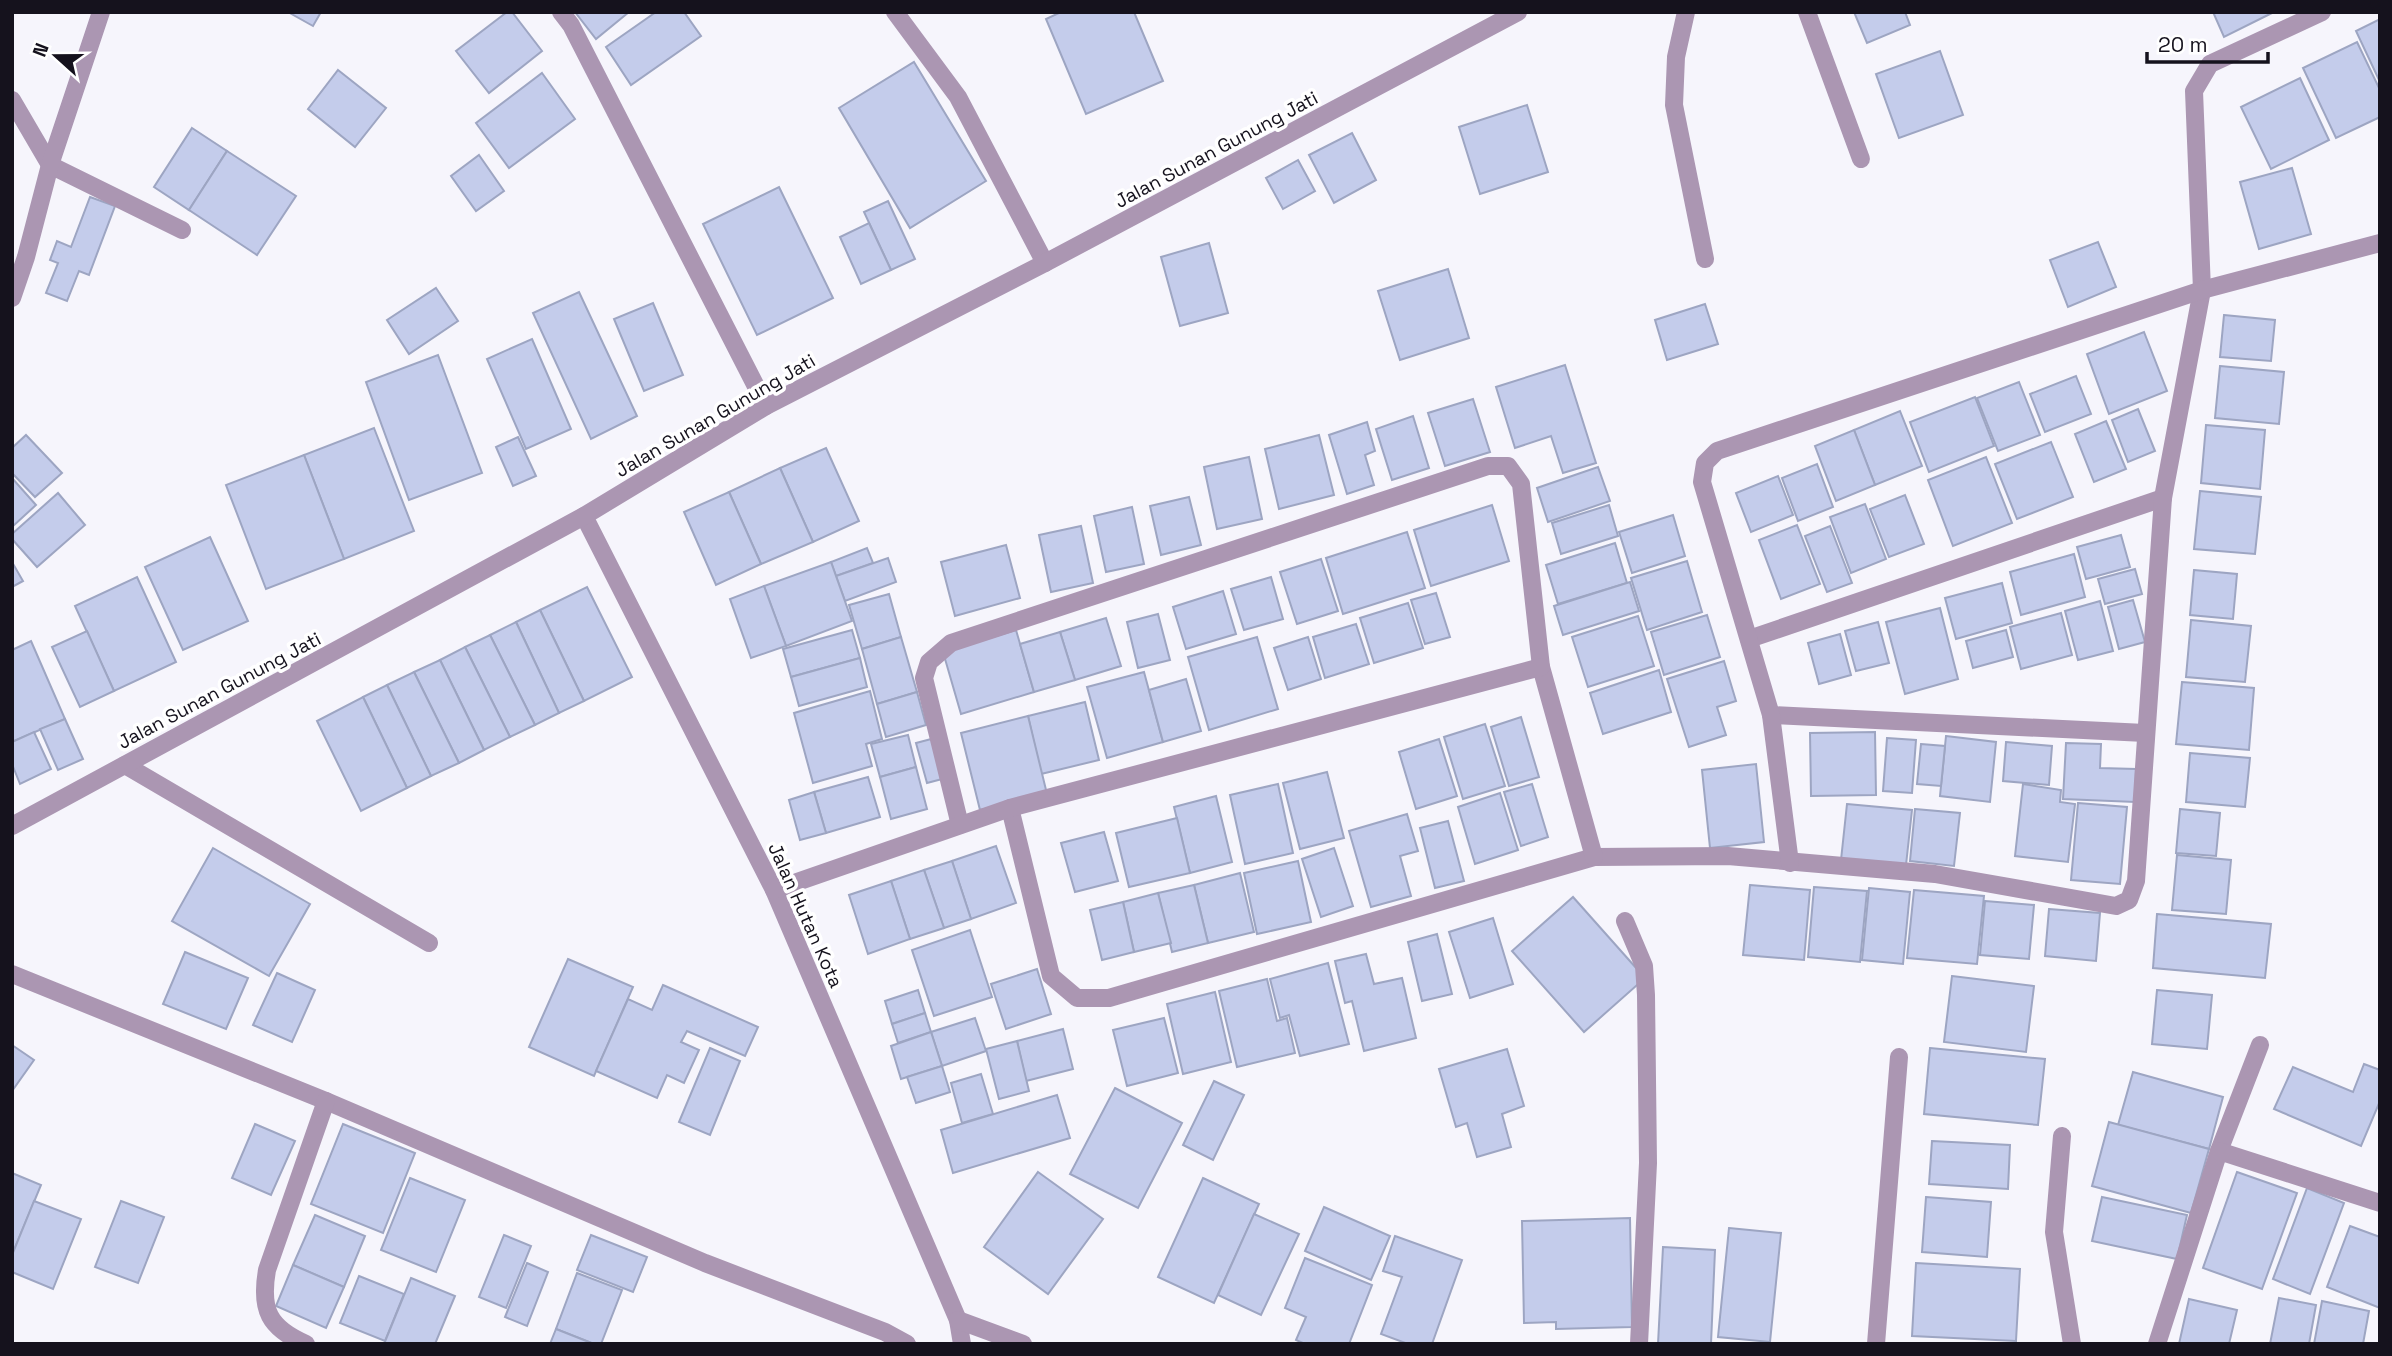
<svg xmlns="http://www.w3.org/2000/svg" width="2392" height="1356" font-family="'Space Grotesk',sans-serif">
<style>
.building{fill:#c4cceb;stroke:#9da5c2;stroke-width:2}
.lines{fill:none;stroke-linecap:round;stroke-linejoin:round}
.minor{stroke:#ab96b2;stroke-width:18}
.labels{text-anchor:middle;stroke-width:7;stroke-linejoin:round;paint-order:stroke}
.street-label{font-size:19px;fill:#15121d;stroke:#fff}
</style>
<rect width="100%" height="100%" fill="#f6f5fc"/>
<g class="building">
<path d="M288,12h33l-8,14z"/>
<path d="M507,12h5l30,39 -53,42 -33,-42z"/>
<path d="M575,12h54l-33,27z"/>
<path d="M656,12h28l17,24 -70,49 -25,-38z"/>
<path d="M1061,12h73l29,69 -77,33 -40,-95z"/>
<path d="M1854,12h51l5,13 -43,18z"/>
<path d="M2213,12h61l-50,25z"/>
<path d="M2380,19v63l-24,-51z"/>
<path d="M2357,42l23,48v27l-44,21 -33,-70z"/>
<path d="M1940,51l23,64 -64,23 -23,-64z"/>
<path d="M914,62l72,119 -76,47 -71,-120z"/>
<path d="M338,70l48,38 -31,39 -47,-38z"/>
<path d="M542,73l33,46 -66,49 -33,-45z"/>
<path d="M2300,78l29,62 -58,29 -30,-62z"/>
<path d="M1527,105l21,67 -68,22 -21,-67z"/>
<path d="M192,128l35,23 -38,59 -35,-23z"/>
<path d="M1352,133l24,47 -42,23 -25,-48z"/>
<path d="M227,151l69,45 -39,59 -68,-45z"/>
<path d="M479,155l25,36 -28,20 -25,-35z"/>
<path d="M1298,160l17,31 -32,18 -17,-31z"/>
<path d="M2292,168l19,66 -52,15 -19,-67z"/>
<path d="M779,187l54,111 -76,37 -54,-111z"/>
<path d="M90,197l25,9 -26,69 -10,-4 -12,30 -21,-8 12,-30 -8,-3 7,-19 14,6z"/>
<path d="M888,201l27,58 -24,11 -27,-58z"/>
<path d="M869,223l22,47 -30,14 -21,-47z"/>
<path d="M2098,242l18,45 -48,20 -18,-47z"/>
<path d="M1209,243l19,70 -48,13 -19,-69z"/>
<path d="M1448,269l21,69 -69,22 -22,-69z"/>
<path d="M436,288l22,33 -49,33 -22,-34z"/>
<path d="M579,292l58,124 -46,23 -58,-126z"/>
<path d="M653,303l30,72 -39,16 -30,-72z"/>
<path d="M1705,304l13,40 -51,16 -12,-40z"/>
<path d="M2224,315l51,5 -4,41 -51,-4z"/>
<path d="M2144,332l23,59 -58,23 -22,-60z"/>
<path d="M532,339l39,90 -45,20 -39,-90z"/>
<path d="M438,355l44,118 -73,27 -43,-118z"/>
<path d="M1565,365l31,98 -33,10 -12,-37 -36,12 -19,-61z"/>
<path d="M2220,366l64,6 -5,52 -64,-6z"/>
<path d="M2076,376l15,38 -46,18 -15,-38z"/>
<path d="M2019,382l21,53 -42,16 -21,-53z"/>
<path d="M1975,397l19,49 -65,26 -19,-50z"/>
<path d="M1473,399l17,53 -45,14 -17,-53z"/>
<path d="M2138,409l17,42 -27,11 -16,-42z"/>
<path d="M1900,411l22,55 -47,19 -21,-55z"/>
<path d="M1413,416l16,52 -37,12 -16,-51z"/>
<path d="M2106,421l20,48 -32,13 -19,-48z"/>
<path d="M1367,422l8,29 -10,4 9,30 -27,9 -18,-59z"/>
<path d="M2206,425l59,5 -5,59 -59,-6z"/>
<path d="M374,428l40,103 -70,28 -40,-104z"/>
<path d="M1854,430l21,55 -39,16 -21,-55z"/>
<path d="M26,435l36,38 -27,24 -23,-24v-25z"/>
<path d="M1319,435l15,60 -55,14 -14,-60z"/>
<path d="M518,437l18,39 -23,10 -17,-39z"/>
<path d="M2051,442l22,55 -56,22 -22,-55z"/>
<path d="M826,448l33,73 -46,21 -33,-74z"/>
<path d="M304,455l40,104 -78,30 -40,-104z"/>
<path d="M1249,457l13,62 -45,10 -13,-62z"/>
<path d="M1986,457l26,66 -59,23 -25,-66z"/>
<path d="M1817,464l16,43 -35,14 -16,-43z"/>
<path d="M1598,467l12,34 -62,21 -11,-34z"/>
<path d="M780,468l33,74 -52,22 -32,-72z"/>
<path d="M1778,476l15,39 -42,17 -15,-39z"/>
<path d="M12,478l24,27 -24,22z"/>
<path d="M2200,491l61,6 -6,57 -61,-5z"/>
<path d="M729,492l32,72 -45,21 -32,-73z"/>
<path d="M58,493l27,32 -48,42 -25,-28v-5z"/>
<path d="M1905,495l19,49 -35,13 -19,-48z"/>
<path d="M1189,497l12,48 -40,10 -11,-49z"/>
<path d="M1865,504l21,55 -35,14 -21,-56z"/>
<path d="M1492,505l17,56 -78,25 -17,-56z"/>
<path d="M1609,505l9,31 -57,18 -9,-31z"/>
<path d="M1132,507l12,57 -38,8 -12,-56z"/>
<path d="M1673,515l12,41 -53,17 -13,-41z"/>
<path d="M1797,525l23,59 -39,15 -22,-59z"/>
<path d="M1081,526l12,57 -42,9 -12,-57z"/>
<path d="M1830,526l22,57 -25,9 -22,-56z"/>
<path d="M1407,532l18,56 -82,26 -17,-56z"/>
<path d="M2121,535l9,32 -44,12 -9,-32z"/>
<path d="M210,537l38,84 -65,29 -38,-83z"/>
<path d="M1615,543l12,40 -69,21 -12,-39z"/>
<path d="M1006,545l14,53 -65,18 -14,-54z"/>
<path d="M867,548l6,15 -37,13 -5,-14z"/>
<path d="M2074,554l11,43 -64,18 -11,-43z"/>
<path d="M888,558l8,24 -51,19 -9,-25z"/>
<path d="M1321,559l17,52 -41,13 -17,-52z"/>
<path d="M1687,561l15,51 -55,18 -16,-52z"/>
<path d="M12,562l11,19 -11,6z"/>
<path d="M831,562l21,59 -66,25 -22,-60z"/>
<path d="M2135,569l7,25 -37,10 -7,-25z"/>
<path d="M2194,570l43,4 -4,45 -43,-4z"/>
<path d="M137,577l39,85 -62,29 -39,-85z"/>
<path d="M1271,577l12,42 -39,11 -13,-41z"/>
<path d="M1630,582l9,29 -76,24 -9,-29z"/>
<path d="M2002,583l10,40 -56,16 -11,-41z"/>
<path d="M764,586l22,60 -35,12 -21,-59z"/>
<path d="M587,587l45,90 -48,24 -44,-91z"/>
<path d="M1223,591l13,43 -50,15 -13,-42z"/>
<path d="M1436,593l14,44 -25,7 -14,-44z"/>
<path d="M889,594l12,43 -39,12 -13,-44z"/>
<path d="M2133,600l12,42 -26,7 -11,-42z"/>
<path d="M2100,601l13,50 -35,9 -13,-49z"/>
<path d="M1408,603l15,45 -49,15 -14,-45z"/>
<path d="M1940,608l18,71 -53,15 -19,-72z"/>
<path d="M540,610l44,91 -25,12 -43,-91z"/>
<path d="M2061,613l11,42 -51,14 -11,-42z"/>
<path d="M1158,614l12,46 -32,8 -11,-46z"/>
<path d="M1707,615l13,42 -56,18 -13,-43z"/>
<path d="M1638,616l16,50 -66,21 -16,-50z"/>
<path d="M1106,618l15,48 -46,14 -15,-48z"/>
<path d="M2191,620l60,6 -6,56 -59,-5z"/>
<path d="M516,622l43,91 -24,12 -45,-90z"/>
<path d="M1878,622l11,41 -33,8 -11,-40z"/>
<path d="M1356,624l13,40 -44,14 -12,-41z"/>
<path d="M852,630l8,28 -69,19 -8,-28z"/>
<path d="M1016,630l18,62 -73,22 -18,-62z"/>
<path d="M2006,630l7,27 -40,11 -7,-27z"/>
<path d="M87,631l27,60 -34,16 -28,-60z"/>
<path d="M1060,632l15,48 -41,12 -14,-48z"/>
<path d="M1840,634l11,41 -32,9 -11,-41z"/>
<path d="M490,635l45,90 -25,12 -45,-90z"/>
<path d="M901,637l16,55 -40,12 -15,-55z"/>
<path d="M1257,637l21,72 -69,21 -21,-73z"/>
<path d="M1308,637l13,42 -33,11 -14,-42z"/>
<path d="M31,641l34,78 -53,23v-92z"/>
<path d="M465,647l45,90 -26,13 -44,-90z"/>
<path d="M860,658l7,29 -68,19 -8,-29z"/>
<path d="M440,660l44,90 -25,13 -45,-91z"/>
<path d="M1724,661l12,40 -19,6 9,28 -37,12 -22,-68z"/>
<path d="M1659,670l12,42 -68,22 -13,-41z"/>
<path d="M414,672l45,91 -28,13 -44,-91z"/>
<path d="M1144,672l19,70 -56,16 -20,-71z"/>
<path d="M1186,679l15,52 -38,11 -14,-52z"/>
<path d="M2182,682l72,6 -5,62 -73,-6z"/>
<path d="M387,685l44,91 -24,12 -44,-91z"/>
<path d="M870,691l12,48 -16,5 6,22 -59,17 -19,-70z"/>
<path d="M917,692l9,33 -40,12 -9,-33z"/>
<path d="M363,697l44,91 -46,23 -44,-90z"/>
<path d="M1085,702l14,58 -58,14 -13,-58z"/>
<path d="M1028,716l19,78 -67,16 -19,-77z"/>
<path d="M1521,717l18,60 -30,9 -18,-59z"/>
<path d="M65,719l18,40 -25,11 -18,-41z"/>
<path d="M1485,724l20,62 -42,13 -19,-62z"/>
<path d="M34,732l17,37 -31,15 -8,-20v-22z"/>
<path d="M1875,732l1,63 -65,1 -1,-63z"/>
<path d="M908,735l8,32 -36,10 -9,-33z"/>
<path d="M1946,736l50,6 -6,60 -50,-6z"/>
<path d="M935,738l11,40 -19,5 -11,-40z"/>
<path d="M1887,738l29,2 -4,53 -29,-2z"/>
<path d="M1439,739l18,57 -41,13 -17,-57z"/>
<path d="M2006,742l46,4 -3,39 -46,-4z"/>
<path d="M2066,743l35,1 -1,24 36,1 -1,33 -72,-3z"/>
<path d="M1921,744l24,2 -4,40 -24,-2z"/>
<path d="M2190,753l60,5 -5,49 -59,-5z"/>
<path d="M1756,764l8,78 -54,6 -8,-78z"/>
<path d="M916,767l11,42 -36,10 -11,-42z"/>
<path d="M1327,772l17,66 -44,11 -17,-66z"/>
<path d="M868,777l12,40 -54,16 -12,-41z"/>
<path d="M1278,784l15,69 -48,11 -15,-69z"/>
<path d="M1532,784l16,53 -27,9 -17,-54z"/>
<path d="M2023,784l38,6 -1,12 15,2 -7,58 -53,-6z"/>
<path d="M814,792l12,41 -26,7 -11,-40z"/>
<path d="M1500,793l18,57 -43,14 -17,-57z"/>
<path d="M1216,796l16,66 -42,11 -16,-66z"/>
<path d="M2078,803l49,4 -7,77 -49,-4z"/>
<path d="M1847,804l65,6 -6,55 -65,-5z"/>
<path d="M1915,809l45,4 -6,53 -44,-5z"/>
<path d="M2180,809l40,4 -4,43 -40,-3z"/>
<path d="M1407,814l11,37 -18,5 11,40 -40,11 -22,-76z"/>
<path d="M1177,818l13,55 -61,14 -13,-54z"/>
<path d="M1448,821l16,60 -29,7 -15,-60z"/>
<path d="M1104,832l14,49 -43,11 -14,-49z"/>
<path d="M996,846l20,57 -45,16 -19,-58z"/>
<path d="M213,848l97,56 -41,72 -97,-55z"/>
<path d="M1334,848l19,58 -32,11 -19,-58z"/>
<path d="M2177,855l54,5 -5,54 -54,-4z"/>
<path d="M952,861l19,58 -27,9 -20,-58z"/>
<path d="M1298,861l13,61 -54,12 -13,-61z"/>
<path d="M924,870l20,58 -34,11 -19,-58z"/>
<path d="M1240,873l14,59 -46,11 -14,-58z"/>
<path d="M891,881l19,58 -42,15 -19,-59z"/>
<path d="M1194,885l14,58 -36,9 -14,-59z"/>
<path d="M1750,885l60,5 -6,70 -61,-5z"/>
<path d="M1814,887l53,4 -7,71 -52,-5z"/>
<path d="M1869,888l41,4 -7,72 -41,-4z"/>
<path d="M1914,890l70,6 -7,68 -70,-6z"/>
<path d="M1158,893l13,50 -37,9 -11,-50z"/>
<path d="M1573,897l72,81 -61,54 -72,-81z"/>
<path d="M1985,901l49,4 -5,54 -49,-4z"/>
<path d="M1123,902l11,50 -32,8 -12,-50z"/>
<path d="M2049,909l51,4 -4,48 -51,-5z"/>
<path d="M2157,914l114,10 -6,54 -112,-10z"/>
<path d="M1493,918l20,66 -43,14 -21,-66z"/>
<path d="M970,930l22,67 -58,19 -22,-66z"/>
<path d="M1437,934l15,60 -30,7 -14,-59z"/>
<path d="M185,952l63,26 -22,51 -63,-25z"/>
<path d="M1366,954l8,30 28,-6 14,60 -52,13 -12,-50 -7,2 -10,-42z"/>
<path d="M568,959l65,28 -39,89 -65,-29z"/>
<path d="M1328,963l21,81 -49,12 -11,-41 -9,3 -10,-39z"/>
<path d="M1037,969l14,45 -45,15 -15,-45z"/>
<path d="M277,973l38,17 -23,52 -39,-17z"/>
<path d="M1952,976l82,10 -8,66 -82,-10z"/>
<path d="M1267,979l10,42 10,-3 8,35 -58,14 -18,-76z"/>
<path d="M663,985l95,42 -13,29 -58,-25 -6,11 18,8 -15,33 -17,-8 -10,23 -61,-27 32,-72 24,11z"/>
<path d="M918,990l7,23 -33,11 -7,-23z"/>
<path d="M2157,990l55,5 -5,54 -55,-5z"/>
<path d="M1215,992l16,70 -48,12 -16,-70z"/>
<path d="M925,1013l6,19 -33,11 -6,-19z"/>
<path d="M975,1018l11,33 -44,15 -11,-34z"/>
<path d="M1164,1018l14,55 -51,13 -14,-56z"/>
<path d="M1063,1029l10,40 -47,12 -9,-40z"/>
<path d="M931,1032l11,34 -41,13 -10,-33z"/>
<path d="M1017,1041l12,50 -30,8 -13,-50z"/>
<path d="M12,1045l22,15 -22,31z"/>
<path d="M710,1048l30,13 -30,74 -31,-13z"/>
<path d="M1930,1048l115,11 -7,66 -114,-11z"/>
<path d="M1507,1049l17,57 -22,8 9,33 -34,10 -10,-34 -11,4 -17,-58z"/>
<path d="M2364,1064l16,6v31l-19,45 -87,-37 19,-42 60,25z"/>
<path d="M942,1066l8,26 -34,11 -9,-26z"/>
<path d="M2133,1072l90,25 -14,52 -91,-24z"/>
<path d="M981,1074l12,40 -31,9 -11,-40z"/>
<path d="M1214,1081l30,14 -31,65 -30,-15z"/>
<path d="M1115,1088l67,35 -44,85 -68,-34z"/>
<path d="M1057,1095l13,43 -117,35 -12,-43z"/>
<path d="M2109,1122l100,27 -18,64 -99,-27z"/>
<path d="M255,1124l40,17 -24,54 -39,-17z"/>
<path d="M343,1124l72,29 -32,80 -72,-29z"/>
<path d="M1932,1141l78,4 -2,44 -79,-5z"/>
<path d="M1038,1172l65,47 -55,75 -64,-47z"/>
<path d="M2237,1172l60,21 -35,96 -59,-21z"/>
<path d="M12,1173l29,12 -29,70z"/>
<path d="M410,1178l55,22 -29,72 -55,-22z"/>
<path d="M1203,1178l56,26 -45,99 -56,-26z"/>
<path d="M2307,1188l37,15 -34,91 -37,-15z"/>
<path d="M1926,1197l65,5 -4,55 -65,-5z"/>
<path d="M2102,1197l85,18 -10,44 -85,-18z"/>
<path d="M34,1201l47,18 -28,70 -41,-17v-17z"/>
<path d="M121,1201l43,16 -26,66 -43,-16z"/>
<path d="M1324,1207l66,29 -19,44 -66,-29z"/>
<path d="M1254,1214l45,20 -38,81 -43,-20z"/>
<path d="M315,1215l50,21 -21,51 -51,-22z"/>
<path d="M1630,1218l2,109 -76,2v-7l-32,1 -2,-102z"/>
<path d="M2350,1226l30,11v71l-53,-21z"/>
<path d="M1729,1228l52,5 -11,109 -52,-5z"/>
<path d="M504,1235l27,11 -25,62 -27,-11z"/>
<path d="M591,1235l56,22 -14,35 -56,-22z"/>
<path d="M1395,1236l67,24 -30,84h-24l-27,-10 21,-57 -19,-6z"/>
<path d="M1663,1247l52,3 -4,94h-53z"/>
<path d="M1305,1258l67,27 -23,59h-44l-9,-4 10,-23 -21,-9z"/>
<path d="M527,1263l21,9 -21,54 -22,-9z"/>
<path d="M1916,1263l104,6 -4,72 -104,-5z"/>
<path d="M293,1265l51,22 -18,41 -50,-22z"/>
<path d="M577,1273l45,17 -21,54h-7l-38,-15z"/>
<path d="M359,1276l45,18 -19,47 -45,-18z"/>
<path d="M411,1278l44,18 -20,48h-51z"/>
<path d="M2279,1298l37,7 -7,39h-39z"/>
<path d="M2189,1299l48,11 -8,34h-50z"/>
<path d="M2322,1301l47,10 -6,33h-49z"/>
<path d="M556,1329l38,15h-44z"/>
</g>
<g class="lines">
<g class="minor">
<path d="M561,12l10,13 195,381"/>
<path d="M895,12l63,85 87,166"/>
<path d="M1686,12l-10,45 -2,48 31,154"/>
<path d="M1807,12l54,147"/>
<path d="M12,100l38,65 132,65"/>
<path d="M12,298l14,-41 24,-92 51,-153"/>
<path d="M584,516l190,374 184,430 4,24"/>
<path d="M1749,639l414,-141"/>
<path d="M1771,715l374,18"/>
<path d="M125,765l304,178"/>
<path d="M1010,808l41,168 26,22h32l485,-141 134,-1 207,18 181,32 13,-6 7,-19 27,-383 39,-208 -8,-199 16,-27 112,-52"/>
<path d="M960,825l-36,-147 5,-16 22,-19 537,-177h20l13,18 20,183 53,190"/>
<path d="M12,826l572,-310 182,-110 279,-143 473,-251"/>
<path d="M1790,863l-19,-148 -69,-233 3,-19 12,-12 485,-161 178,-47"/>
<path d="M774,890l236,-82 531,-141"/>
<path d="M1625,921l19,45 2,29 2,168 -9,181"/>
<path d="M12,974l314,127 379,162 180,69 22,12"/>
<path d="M2062,1136l-8,96 18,112"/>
<path d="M2219,1151l41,-106"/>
<path d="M958,1320l65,24"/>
<path d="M306,1344c-37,-16 -46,-34 -39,-74l59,-169"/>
<path d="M1876,1344l23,-287"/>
<path d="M2157,1344l62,-193 161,52"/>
</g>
</g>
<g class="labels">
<g class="street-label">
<text transform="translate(1216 149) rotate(-28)" y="7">Jalan Sunan Gunung Jati</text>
<text transform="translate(715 415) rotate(-30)" y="7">Jalan Sunan Gunung Jati</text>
<text transform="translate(219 690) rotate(-28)" y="7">Jalan Sunan Gunung Jati</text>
<text transform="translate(806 915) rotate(66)" y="7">Jalan Hutan Kota</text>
</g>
</g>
<rect width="2392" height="1356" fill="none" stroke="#15121d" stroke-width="28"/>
<g transform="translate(56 56) rotate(291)" stroke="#ffffff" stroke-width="5" paint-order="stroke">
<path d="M0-5L12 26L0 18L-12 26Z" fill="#15121d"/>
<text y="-10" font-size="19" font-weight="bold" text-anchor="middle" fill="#15121d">N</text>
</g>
<path d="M2147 52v10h121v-10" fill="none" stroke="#15121d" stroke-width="3.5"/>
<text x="2158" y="52" font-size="21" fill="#15121d" stroke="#ffffff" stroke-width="5" paint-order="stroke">20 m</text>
</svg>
